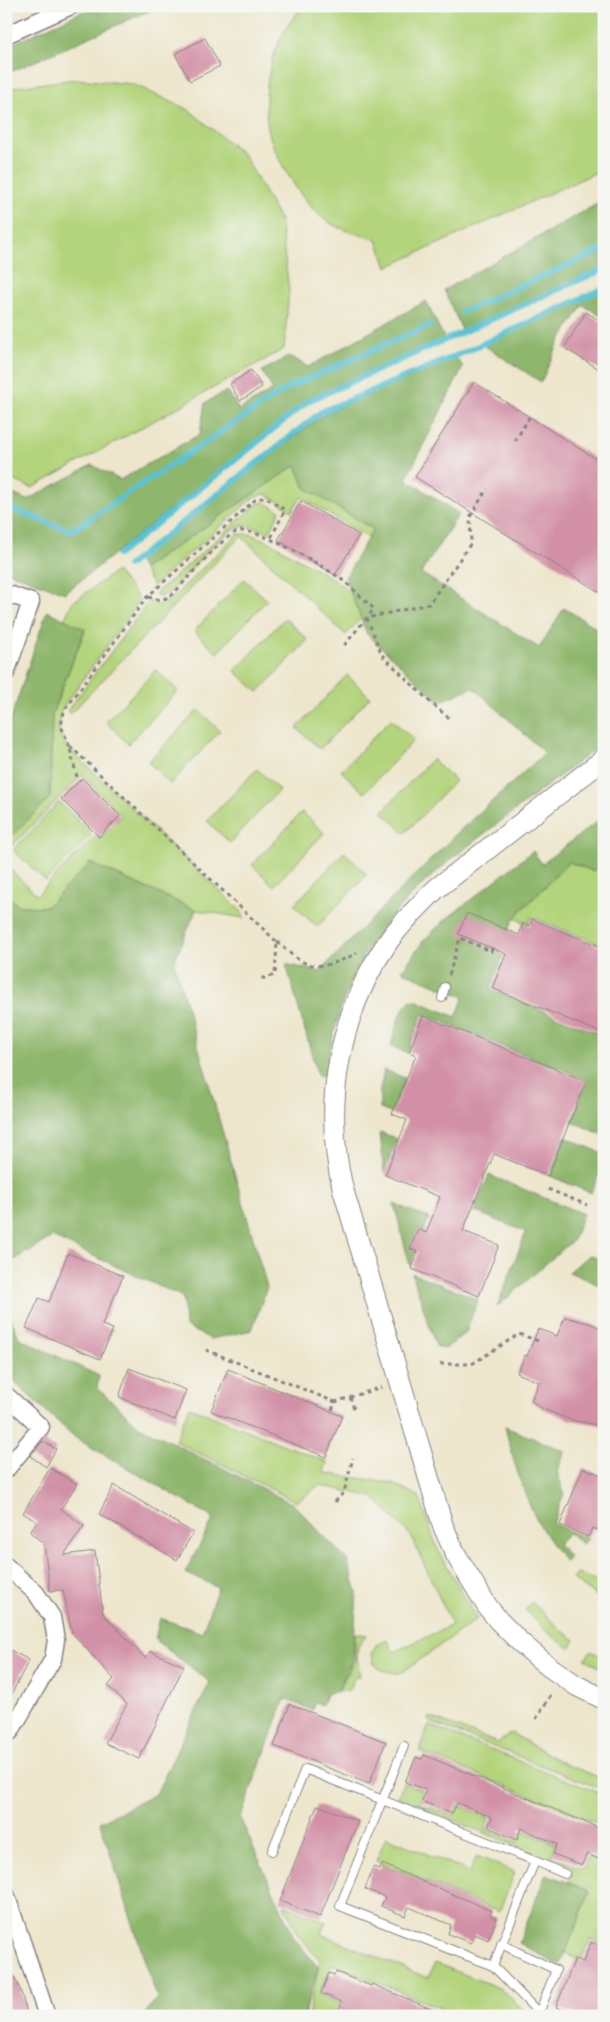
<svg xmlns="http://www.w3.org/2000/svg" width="610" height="2022" font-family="'Balsamiq Sans',sans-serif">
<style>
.green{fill:#b3d47c;stroke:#6a7b5c}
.forest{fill:#8eb66c;stroke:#586c54}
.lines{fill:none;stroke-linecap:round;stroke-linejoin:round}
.stream{stroke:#59c2d5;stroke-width:6}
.building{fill:#d290a6}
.service-casing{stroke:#888484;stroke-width:10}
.minor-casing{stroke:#888484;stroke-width:19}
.tertiary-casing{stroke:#888484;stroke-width:22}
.path{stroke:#888484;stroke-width:3;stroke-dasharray:4 4;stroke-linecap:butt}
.service{stroke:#fff;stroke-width:8}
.minor{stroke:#fff;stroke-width:16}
.tertiary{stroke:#fff;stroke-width:20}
</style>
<rect width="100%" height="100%" fill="#f6f6f2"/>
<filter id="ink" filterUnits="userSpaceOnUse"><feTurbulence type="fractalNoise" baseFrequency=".02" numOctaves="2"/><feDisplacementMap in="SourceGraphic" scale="10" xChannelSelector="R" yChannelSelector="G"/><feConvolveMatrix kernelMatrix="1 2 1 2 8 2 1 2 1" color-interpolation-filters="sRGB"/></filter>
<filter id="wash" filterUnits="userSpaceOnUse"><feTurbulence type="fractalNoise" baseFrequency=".0096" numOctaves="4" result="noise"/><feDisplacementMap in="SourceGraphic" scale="20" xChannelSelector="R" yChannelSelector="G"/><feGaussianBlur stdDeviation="1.12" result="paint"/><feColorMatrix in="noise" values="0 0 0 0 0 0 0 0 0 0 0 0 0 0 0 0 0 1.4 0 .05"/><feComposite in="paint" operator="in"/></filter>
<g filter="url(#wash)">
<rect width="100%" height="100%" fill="#ede6cc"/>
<g class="green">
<path d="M304,6h300v163l-217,98 -10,-27c-15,-5 -33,-9 -47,-17 -14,-8 -30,-28 -38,-42 -11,-17 -23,-39 -25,-59 -5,-41 7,-87 37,-116z"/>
<path d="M76,79l57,5 56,26 55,45 36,65 9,70 -5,59 -252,139 -26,-11v-389z"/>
<path d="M296,465l9,23 68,41 -5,9 -67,-41 -9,14 -26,-17 -12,3 -101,89 -10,-17z"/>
<path d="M264,502l16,9 -11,22c-9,-3 -20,-9 -30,-6 -19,6 -54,50 -70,66l-9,4 -5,-3 101,-89z"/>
<path d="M237,534h13l20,8 65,38 16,13 10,25 -15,17 -105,-99 -171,178 -3,-3 82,-110 9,4 11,-4z"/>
<path d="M116,571l24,29 -79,110 -2,21 6,14 177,167 2,6 -48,-8 -106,-47 -44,44 -27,-1 -13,-11v-29l31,29 58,-59 4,3 23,-23 -40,-41 -76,77v-10l44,-44 2,-84 33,-84 -21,-10 8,-17z"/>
<path d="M244,579l23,21 -50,53 -23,-22z"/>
<path d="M285,618l23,22 -50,52 -23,-21z"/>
<path d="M156,670l22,21 -50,53 -22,-22z"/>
<path d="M347,675l23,22 -50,52 -23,-21z"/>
<path d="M198,710l22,21 -50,53 -22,-22z"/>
<path d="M391,719l23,21 -50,53 -23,-22z"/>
<path d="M432,759l23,22 -50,52 -23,-21z"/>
<path d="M257,769l22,21 -49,53 -23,-22z"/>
<path d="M59,802l33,32 -46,47 -33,-31z"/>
<path d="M302,812l22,21 -50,53 -22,-21z"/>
<path d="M344,852l23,22 -50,53 -23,-22z"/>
<path d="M604,861v85l-73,-29 -3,7 -14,-6 55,-56 24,9z"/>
<path d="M189,1407l138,55 -3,11 67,10 28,13 17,50 41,73 -77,55 -19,-4 -7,-6 -2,-10 4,-9 11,-6 7,13 58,-27 -41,-89 -38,-39 -54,-12 -22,17 -122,-61z"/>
<path d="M578,1573l21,9 -1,4 6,3v13l-31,-23z"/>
<path d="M532,1602l28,27 15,11 -5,9 -23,-17 -22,-22z"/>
<path d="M355,1633l12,2c-15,13 -9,23 -7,41l-5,1 -6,13 -9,2v-5l15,-28z"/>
<path d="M591,1651l13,7v12l-19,-11z"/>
<path d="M430,1717l68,26 13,-10 54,31 39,15v11l-176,-69z"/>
<path d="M429,1725l175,70v31l-185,-75z"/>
<path d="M403,1783l21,8 -5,12 34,13 5,-11 31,13 -4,11 32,13 5,-11 34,13 -5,12 32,13 5,-12 16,6v82l-14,-6 -9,21 -16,-7 25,-61 -22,-10 5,-13 -175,-71z"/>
<path d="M386,1837l84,35 7,-16 38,16 -16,40 -123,-51z"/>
<path d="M284,1905l42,17 -5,12 107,44 7,-15 64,25 32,28h-72l-127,-52 -13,30 20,9 -3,10 7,3h-35l12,-56 -21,-24z"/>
</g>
<g class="forest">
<path d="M94,6h66l-154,68v-27z"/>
<path d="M604,200v67l-141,65 -19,-42z"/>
<path d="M604,288v30l-21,-13 -24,37 -18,40 -59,-38z"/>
<path d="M426,301l18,37 -133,59 -246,196 -59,-22v-80l21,9 65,-35 28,15 80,-46 5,-31 22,-12 12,19 34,-20 -11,-19 28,-15 18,11z"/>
<path d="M456,358l7,9 -57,112 53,35 -38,59 118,75 25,-40 40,25v109c-35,27 -69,53 -103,79 -56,42 -113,85 -145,149 -16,34 -25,69 -31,106h-7l-32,-112 33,8 137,-138 89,-81 -72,-66 -33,15 -73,-68 -22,-56 28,-49 -68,-41 -9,-23 -153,104 -7,-11 190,-145z"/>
<path d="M47,611l38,18 -33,85 -2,84 -44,44v-109z"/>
<path d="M604,816v45l-11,10 -24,-9 -55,56 -15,36 4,2 -13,33 114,47v99l-32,-13 16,-42 -166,-66 -15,39 -16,-7c4,-14 8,-37 20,-46l6,1 39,16 8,-20 -62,-26 21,-30 22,-21 88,-69 9,13z"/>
<path d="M90,863l106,47 -22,52 93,325 -15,43 -41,9 -26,-13 -2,-29 -131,-60 -46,28v-370l13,11 27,1z"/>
<path d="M384,1070l21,8 -14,35 -11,-4v-19z"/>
<path d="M380,1132l17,7 -13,34z"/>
<path d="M565,1137l39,17v8l-13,31 -41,-17z"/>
<path d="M489,1175l94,39 -10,26 -76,67 29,-75 -52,-21z"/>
<path d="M394,1204l35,14 -19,48z"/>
<path d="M589,1255l15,6v26l-35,-15z"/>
<path d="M412,1273l66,26 -12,33 -21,17 -9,-3z"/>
<path d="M6,1307l13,31 80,38 -2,12 42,38 154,78 54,56 10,32 -4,67 -14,28v4l-13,3 -4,11 -7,-3 -3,8 -27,-11 -45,119 55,121 23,28 -14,49h-161l14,-18 -57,-176 56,-28 54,-112 -55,-42 5,-22 42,15 16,-46 -33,-14 29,-55 -137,-79 -61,-55 -10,-15z"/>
<path d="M505,1427l60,24 -8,21 7,21 -11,31 35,15 -6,5 -13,-11 -11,11 12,13 -4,5c-36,-41 -48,-84 -61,-135z"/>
<path d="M546,1874l44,17 -30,75 -41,-23z"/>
</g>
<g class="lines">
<g class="stream">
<path d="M462,312l142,-63"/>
<path d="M6,507l65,24 218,-144 141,-62"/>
<path d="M118,555l190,-154 296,-132"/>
<path d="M128,566l193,-154 144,-60 139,-64"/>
</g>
</g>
<g id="blocks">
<g class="building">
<path d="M205,38l15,28 -30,15 -15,-27z"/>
<path d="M586,312l18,11v49l-40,-24z"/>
<path d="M251,370l11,17 -22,14 -10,-17z"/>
<path d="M474,382l130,82v131l-189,-118z"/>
<path d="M301,501l58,34 -24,40 -57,-35z"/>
<path d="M82,778l38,38 -21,21 -38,-38z"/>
<path d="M467,913l52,22 4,-12 7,3 2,-7 72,29v86l-112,-46 14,-34 -48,-20z"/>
<path d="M423,1016l163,65 -38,95 -54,-22 -31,77 36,14 -20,51 -67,-27 6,-17 -8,-3 8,-20 8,4 14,-36 -55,-22 22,-55 -15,-6 24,-59 -7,-3z"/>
<path d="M68,1253l55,23 -21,49 11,4 -13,30 -74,-31 13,-30 10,4z"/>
<path d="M565,1317l27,7 12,6v96l-33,-6 -28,-11 -12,-8 8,-19 -22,-9 8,-18 2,1 11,-27 19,7z"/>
<path d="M129,1368l57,22 -11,30 -56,-23z"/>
<path d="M228,1369l114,47 -16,41 -115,-46z"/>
<path d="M43,1441l13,8 -10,18 -16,-11z"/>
<path d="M50,1468l27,16 -16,25 23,17 -20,29 31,-4 8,63 42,44 5,-7 34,15 -45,93 -34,-16 22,-39 -19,-18 6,-7 -42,-46 -9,-43 -13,1 -6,-47 -14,-12 7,-10 -14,-9z"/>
<path d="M583,1468l21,8v56l-12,-4 -4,9 -28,-12z"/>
<path d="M114,1485l79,48 -16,27 -78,-46z"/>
<path d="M6,1648l23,12 -23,45z"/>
<path d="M290,1704l96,38 -17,42 -95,-38z"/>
<path d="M424,1755l180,75v31l-17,-7 -5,11 -29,-11 4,-10 -36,-16 -4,12 -29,-13 4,-10 -35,-14 -5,11 -30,-13 4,-11 -21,-8 11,-25 6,2z"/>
<path d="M317,1805l41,16 -38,96 -40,-16z"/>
<path d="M382,1864l110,47 -2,4 7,3 -9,22 -13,-6 -4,9 -23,-9 3,-9 -42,-18 -4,9 -24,-10 4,-9 -20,-8 8,-22 7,2z"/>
<path d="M591,1942l13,5v69h-26l-22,-9 19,-48 8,3z"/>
<path d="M6,1959l14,30 8,27h-22z"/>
<path d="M336,1972l35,14 1,-2 76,32h-95l-14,-6 3,-8 -21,-9 8,-20 5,2z"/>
</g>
</g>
</g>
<g filter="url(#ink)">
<use href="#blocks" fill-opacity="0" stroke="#888484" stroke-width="1"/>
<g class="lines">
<g class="service-casing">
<g id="service">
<path d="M442,998l3,-11"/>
<path d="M404,1746l-64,160 153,60 46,47 7,3"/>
<path d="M272,1851l33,-82 230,92 -42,105"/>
<path d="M535,1861l30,13"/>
<path d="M501,1944l55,26 -17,43"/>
</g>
</g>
<g class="minor-casing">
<g id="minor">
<path d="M6,35l65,-29"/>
<path d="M6,593l25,9 -25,71"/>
<path d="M6,1395l35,32 -35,43"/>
<path d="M6,1566l30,27 16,24 4,23 -3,19 -42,72 -5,4"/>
<path d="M6,1894l41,122"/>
</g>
</g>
<g class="tertiary-casing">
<path id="tertiary" d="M604,759l-168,130c-16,16 -33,32 -46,50 -51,72 -68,165 -47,250l89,300 11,37 13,29 31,51 11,14 22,22 28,24 29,20 27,13"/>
</g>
<g class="path">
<path d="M515,441l15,-25"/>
<path d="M148,597l13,3 10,-4c15,-15 48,-56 65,-64 18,-8 84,33 101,44 13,9 25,22 37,33l-32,39"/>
<path d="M449,718l-20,-17 -47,-46 -15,-37 62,-14 42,-61 -1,-26 17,-28"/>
<path d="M70,746l207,196 -2,33 -15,4"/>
<path d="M77,777l-8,-32 -8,-19 3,-15 83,-114 108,-97 10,-3 20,13 -14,28"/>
<path d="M277,942c8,6 17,16 26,20 18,9 38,-1 54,-9"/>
<path d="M449,975l11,-37 31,13 3,-6"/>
<path d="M548,1189l39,16"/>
<path d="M206,1350l129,52"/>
<path d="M440,1364h32l47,-30 22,8"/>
<path d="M350,1397l5,15"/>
<path d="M332,1410l3,-8 47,-15"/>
<path d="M335,1502l9,-10 9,-34"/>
<path d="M536,1719l16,-26"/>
</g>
<use href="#service" class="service"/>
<use href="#minor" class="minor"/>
<use href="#tertiary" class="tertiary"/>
</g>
</g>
<rect width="610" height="2022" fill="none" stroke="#f6f6f2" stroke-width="25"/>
</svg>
